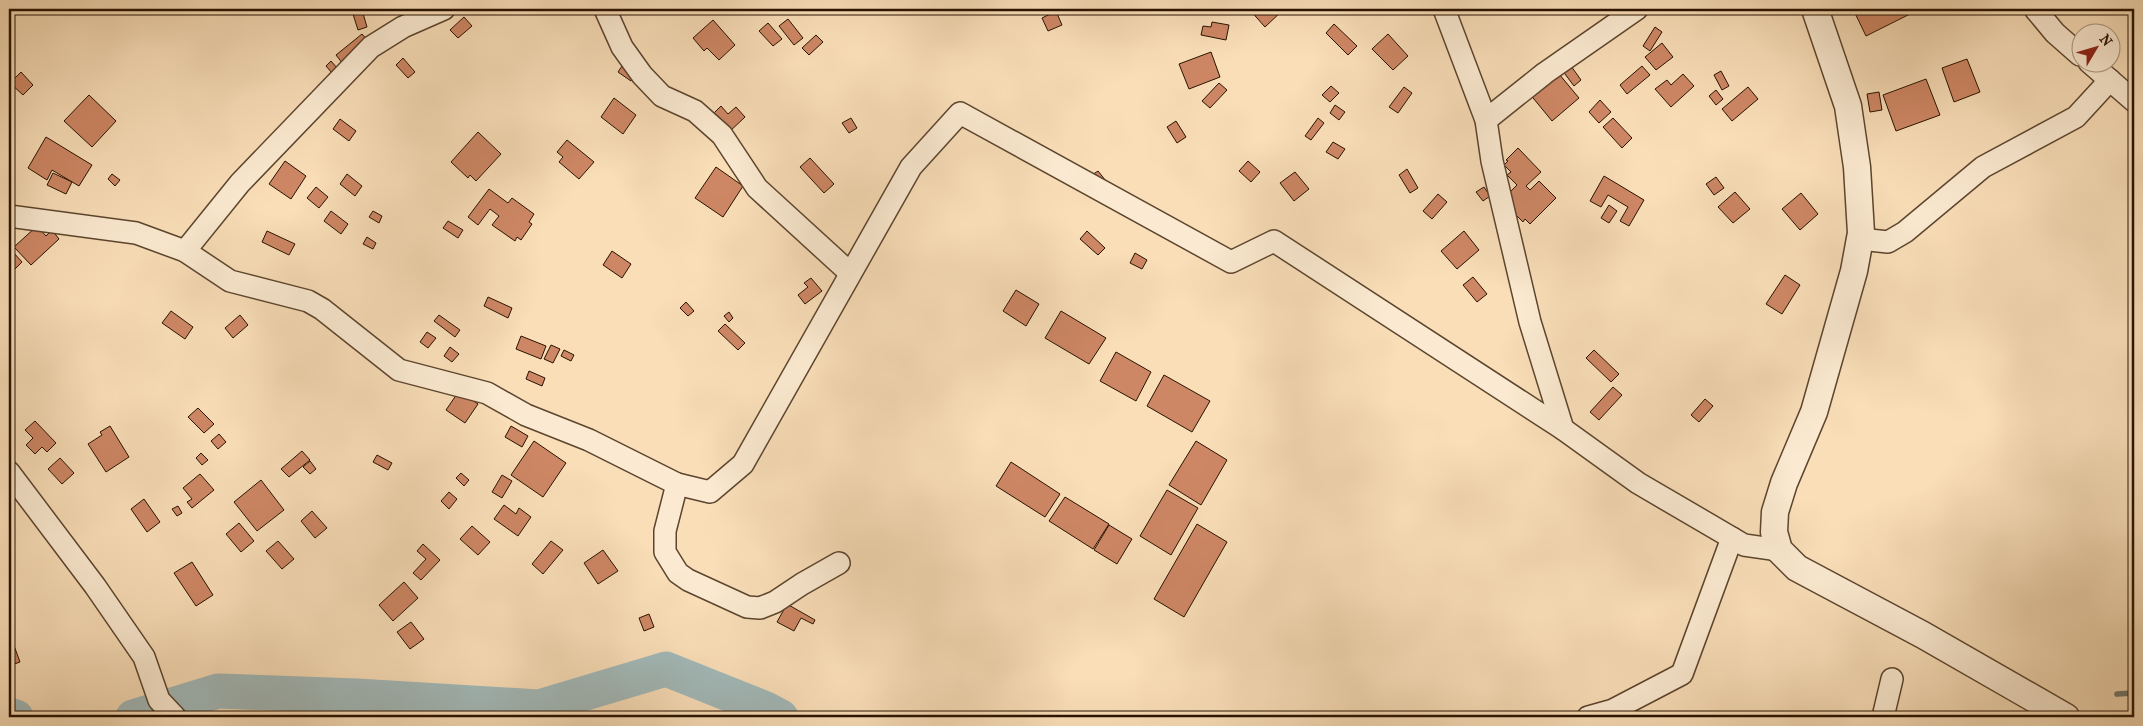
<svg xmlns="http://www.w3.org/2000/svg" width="2143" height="726" font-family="'IM FELL French Canon',serif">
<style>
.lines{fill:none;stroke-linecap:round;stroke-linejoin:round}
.stream{stroke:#71766f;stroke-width:5.5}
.river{stroke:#a2b9b9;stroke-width:35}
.building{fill:#ce8765;stroke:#281200}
.minor-casing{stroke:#5c452e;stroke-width:24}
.tertiary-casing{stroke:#5c452e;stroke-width:29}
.minor{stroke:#fbead1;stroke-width:21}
.tertiary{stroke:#fbead1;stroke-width:26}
</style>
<rect width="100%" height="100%" fill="#f9deb8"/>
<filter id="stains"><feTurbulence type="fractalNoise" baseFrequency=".004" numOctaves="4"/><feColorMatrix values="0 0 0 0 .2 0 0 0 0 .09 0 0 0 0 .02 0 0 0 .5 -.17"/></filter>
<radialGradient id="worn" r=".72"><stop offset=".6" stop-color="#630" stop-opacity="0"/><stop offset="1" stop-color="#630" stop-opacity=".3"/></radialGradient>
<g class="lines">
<path class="stream" d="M2117,694l17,-1"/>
<g class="river">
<path d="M9,715l7,2"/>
<path d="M133,717l85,-26 139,5 182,11 127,-38 100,40 15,8"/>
</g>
</g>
<g class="building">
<path d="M1249,9h33l1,1 -18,17z"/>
<path d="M1853,9h57l2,4 -46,23z"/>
<path d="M362,10l5,17 -9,3 -5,-16z"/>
<path d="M1056,11l6,14 -14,6 -6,-13z"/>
<path d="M464,17l8,9 -14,12 -8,-8z"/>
<path d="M788,19l15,19 -9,7 -15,-19z"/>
<path d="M713,20l22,25 -16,15 -12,-12 -3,3 -11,-13z"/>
<path d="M1212,22l17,3 -3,15 -25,-5 2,-9 8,1z"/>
<path d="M768,23l14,16 -9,7 -14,-15z"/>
<path d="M1334,24l23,22 -9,9 -22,-22z"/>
<path d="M1655,27l7,5 -12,19 -7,-5z"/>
<path d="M362,34l7,8 -26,22 -7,-9z"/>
<path d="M1388,34l20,22 -15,14 -21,-21z"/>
<path d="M816,35l7,7 -14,13 -7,-7z"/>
<path d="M1662,43l11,14 -17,13 -11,-13z"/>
<path d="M1211,52l9,25 -31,12 -10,-25z"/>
<path d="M403,58l12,14 -7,6 -12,-13z"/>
<path d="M1566,59l15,21 -7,6 -12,-16z"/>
<path d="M1967,59l13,33 -26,10 -12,-34z"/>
<path d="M331,61l6,7 -5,5 -6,-7z"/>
<path d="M624,63l13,9 -6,9 -13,-9z"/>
<path d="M1642,66l8,9 -23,19 -7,-9z"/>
<path d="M1721,71l8,15 -7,4 -8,-15z"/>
<path d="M21,72l12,13 -10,10 -13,-12z"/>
<path d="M1559,74l20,24 -27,23 -23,-28z"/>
<path d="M1683,74l11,12 -23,21 -16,-18 12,-9 4,5z"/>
<path d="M1926,79l14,36 -44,16 -13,-36z"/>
<path d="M1219,83l8,7 -17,18 -8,-7z"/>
<path d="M1331,86l8,7 -9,9 -8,-7z"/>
<path d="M1404,87l8,6 -14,20 -9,-6z"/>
<path d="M1748,87l10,12 -26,22 -10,-12z"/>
<path d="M1716,90l7,9 -7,6 -7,-9z"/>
<path d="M1879,92l3,18 -12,2 -3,-18z"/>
<path d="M89,95l27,26 -24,26 -28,-26z"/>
<path d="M614,98l22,17 -13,19 -22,-17z"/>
<path d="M1600,100l11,12 -12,11 -10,-11z"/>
<path d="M1335,105l10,7 -6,8 -9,-7z"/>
<path d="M721,106l7,8 8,-7 9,10 -17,16 -17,-17z"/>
<path d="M851,118l6,10 -8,5 -7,-10z"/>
<path d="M1318,118l6,5 -13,17 -6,-4z"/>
<path d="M1613,118l19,20 -10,10 -19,-21z"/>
<path d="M340,119l16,12 -7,10 -16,-12z"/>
<path d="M1176,121l10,16 -9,6 -10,-16z"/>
<path d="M478,132l23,22 -25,27 -6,-6 -2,3 -17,-16z"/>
<path d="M46,137l46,28 -13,21 -27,-16 -5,10 -19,-12z"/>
<path d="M567,140l27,22 -15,17 -20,-17 4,-5 -6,-5z"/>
<path d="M1333,142l12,7 -7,10 -12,-7z"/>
<path d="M1518,148l23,24 -15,14 4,4 9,-9 17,17 -26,26 -5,-5 -2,3 -19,-19 1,-6 12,-12 -10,-10 4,-3 -7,-7 4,-4 -2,-1z"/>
<path d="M810,158l24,26 -10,9 -24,-26z"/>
<path d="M285,161l21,15 -15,23 -22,-15z"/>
<path d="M1248,161l12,11 -9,10 -12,-11z"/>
<path d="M716,167l27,19 -20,31 -28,-19z"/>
<path d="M1407,169l11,19 -8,5 -11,-18z"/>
<path d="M1098,171l8,10 -9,6 -8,-10z"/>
<path d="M1295,172l14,17 -15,12 -14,-18z"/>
<path d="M53,173l19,9 -6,12 -19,-9z"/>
<path d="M112,174l8,6 -5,6 -7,-7z"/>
<path d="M347,174l15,12 -7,10 -15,-12z"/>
<path d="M1604,176l40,24 -15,26 -9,-5 8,-14 -20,-12 -7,12 -11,-6z"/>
<path d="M1716,177l8,11 -10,7 -8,-11z"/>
<path d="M316,187l12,10 -9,11 -12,-10z"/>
<path d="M1484,187l6,9 -7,5 -7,-9z"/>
<path d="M489,189l19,14 4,-5 22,16 -5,8 3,2 -11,16 -4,-3 -2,4 -23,-16 7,-9 -9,-7 -12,16 -10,-8z"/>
<path d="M1735,192l15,17 -17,14 -15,-16z"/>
<path d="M1801,193l17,21 -18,16 -18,-21z"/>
<path d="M1438,194l9,8 -15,17 -9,-8z"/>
<path d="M1609,205l8,6 -8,12 -8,-5z"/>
<path d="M331,211l17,13 -7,10 -17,-13z"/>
<path d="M373,211l9,5 -3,7 -10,-6z"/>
<path d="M448,221l15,9 -5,8 -15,-10z"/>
<path d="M37,226l9,10 6,-6 7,9 -28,26 -17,-18z"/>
<path d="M267,231l28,13 -6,11 -27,-13z"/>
<path d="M1087,231l18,17 -7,7 -18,-16z"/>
<path d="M1464,231l15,19 -22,19 -16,-18z"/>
<path d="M367,237l9,6 -3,6 -10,-5z"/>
<path d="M612,251l19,13 -9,14 -19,-13z"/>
<path d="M13,252l9,10 -7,7 -6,-6v-8z"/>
<path d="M1135,253l12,7 -5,9 -12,-6z"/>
<path d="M1785,275l15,10 -18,29 -16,-10z"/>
<path d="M1473,277l14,17 -10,8 -14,-17z"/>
<path d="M811,278l11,13 -17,13 -7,-9 10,-8 -4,-4z"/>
<path d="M1016,290l23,14 -13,22 -23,-15z"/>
<path d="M488,297l24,11 -4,10 -24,-12z"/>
<path d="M686,302l8,9 -6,5 -8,-8z"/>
<path d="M171,311l22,16 -8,12 -23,-16z"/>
<path d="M1061,311l45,27 -17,26 -44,-26z"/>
<path d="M729,312l4,6 -4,4 -5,-6z"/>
<path d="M240,315l8,10 -15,13 -8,-10z"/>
<path d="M439,315l21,15 -5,7 -21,-16z"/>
<path d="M725,324l20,19 -7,7 -20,-19z"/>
<path d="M427,332l9,6 -8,10 -8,-6z"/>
<path d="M521,336l25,10 -5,13 -25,-10z"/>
<path d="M551,345l9,4 -7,14 -9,-4z"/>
<path d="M450,347l9,7 -7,8 -8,-6z"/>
<path d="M564,350l10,5 -3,6 -10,-5z"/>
<path d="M1594,350l25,24 -8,8 -25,-24z"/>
<path d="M1116,352l35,20 -15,29 -36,-20z"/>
<path d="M529,371l16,7 -3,8 -16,-7z"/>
<path d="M1164,375l46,26 -18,31 -45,-26z"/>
<path d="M1613,387l9,8 -23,25 -9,-8z"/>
<path d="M459,391l19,13 -13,19 -19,-13z"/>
<path d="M1705,399l8,7 -14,16 -8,-7z"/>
<path d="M198,408l16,16 -10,9 -16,-16z"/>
<path d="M35,421l21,22 -9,9 -5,-5 -7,7 -9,-9 7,-7 -8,-8z"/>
<path d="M110,426l19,31 -23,15 -18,-28 14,-9 -2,-3z"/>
<path d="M511,426l17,10 -6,11 -17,-10z"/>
<path d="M219,434l7,8 -8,7 -7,-8z"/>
<path d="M534,441l32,22 -23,34 -32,-22z"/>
<path d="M1196,441l31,19 -26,45 -32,-20z"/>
<path d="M302,451l8,9 -21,17 -8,-8z"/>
<path d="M201,453l7,7 -6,5 -6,-7z"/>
<path d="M377,455l15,8 -4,7 -15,-8z"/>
<path d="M60,458l14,15 -12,11 -14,-15z"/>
<path d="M310,461l6,8 -6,5 -7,-7z"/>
<path d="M1011,462l49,32 -15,23 -49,-31z"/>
<path d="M461,473l8,7 -5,6 -8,-8z"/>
<path d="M200,474l14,16 -22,18 -5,-6 5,-3 -9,-11z"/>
<path d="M502,475l10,6 -10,17 -10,-6z"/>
<path d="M261,480l23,30 -27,21 -23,-29z"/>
<path d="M1167,490l31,18 -27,47 -31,-19z"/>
<path d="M449,492l8,7 -8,10 -8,-8z"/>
<path d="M1065,497l44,27 -16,25 -44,-28z"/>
<path d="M144,499l16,23 -13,10 -16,-23z"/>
<path d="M504,505l12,9 3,-6 12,9 -13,19 -24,-17z"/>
<path d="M178,506l4,7 -5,3 -5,-7z"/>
<path d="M312,511l15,17 -12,10 -14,-17z"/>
<path d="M239,523l15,18 -13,11 -15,-18z"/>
<path d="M1197,524l30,18 -43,75 -30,-18z"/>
<path d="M1109,525l23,14 -15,25 -23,-14z"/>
<path d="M472,526l18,16 -12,13 -18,-16z"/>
<path d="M278,541l16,18 -12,10 -16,-18z"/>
<path d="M551,541l12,9 -20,24 -11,-10z"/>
<path d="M423,544l17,16 -19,20 -8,-7 13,-14 -9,-8z"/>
<path d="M603,550l15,21 -20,13 -14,-21z"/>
<path d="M192,562l21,33 -17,11 -22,-33z"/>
<path d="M404,582l14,16 -25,23 -14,-16z"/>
<path d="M787,604l28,16 -2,4 -12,-6 -7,13 -17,-9z"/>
<path d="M649,614l5,13 -10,4 -5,-13z"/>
<path d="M411,622l13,17 -14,10 -13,-17z"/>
<path d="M9,632l11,30 -11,4z"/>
</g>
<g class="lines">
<g class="minor-casing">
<g id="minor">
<path d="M605,9l17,38 20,28 20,21 33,15 27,24 35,53 93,85"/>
<path d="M1444,9l42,111 6,41 38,161 33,107"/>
<path d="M2035,9l20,24 25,22"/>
<path d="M2089,62l45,39"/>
<path d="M1486,120l59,-47 92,-64"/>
<path d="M9,216l127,17 49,18 45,30 78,20 14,8 77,61 88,23 39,22 63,25 88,44 33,8 33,-28 168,-297 49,-54 271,149 43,-21 289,188 75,54 106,62 35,5"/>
<path d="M1860,239l28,3 17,-10 78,-65 93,-50 34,-37"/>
<path d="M185,251l55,-68 131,-136 32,-20 41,-18"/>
<path d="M9,472l86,114 49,71 15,43 16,17"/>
<path d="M677,484l-12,47v21l13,21 10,7 59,27 13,1 15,-6 27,-18 37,-21"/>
<path d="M1588,717l25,-7 69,-36 50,-136"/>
<path d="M1883,717l9,-38"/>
</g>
</g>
<g class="tertiary-casing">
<path id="tertiary" d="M1815,9l33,97 9,61 4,66 -7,38 -40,141 -30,71 -9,29 -1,20 5,18 18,18 126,67 143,82"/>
</g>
<use href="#minor" class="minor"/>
<use href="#tertiary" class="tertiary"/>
</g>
<rect width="2143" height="726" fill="none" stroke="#f9deb8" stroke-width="30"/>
<rect x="10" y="10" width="2123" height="706" fill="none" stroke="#281200" stroke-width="2.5"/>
<rect x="15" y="15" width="2113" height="696" fill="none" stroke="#281200"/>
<g transform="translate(2096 48) rotate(52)"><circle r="24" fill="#fbead1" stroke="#a7947d"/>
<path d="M0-4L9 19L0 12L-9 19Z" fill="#8f2418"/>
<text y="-8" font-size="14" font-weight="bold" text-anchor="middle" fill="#281200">N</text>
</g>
<rect width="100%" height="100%" filter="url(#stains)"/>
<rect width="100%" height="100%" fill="url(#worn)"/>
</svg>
